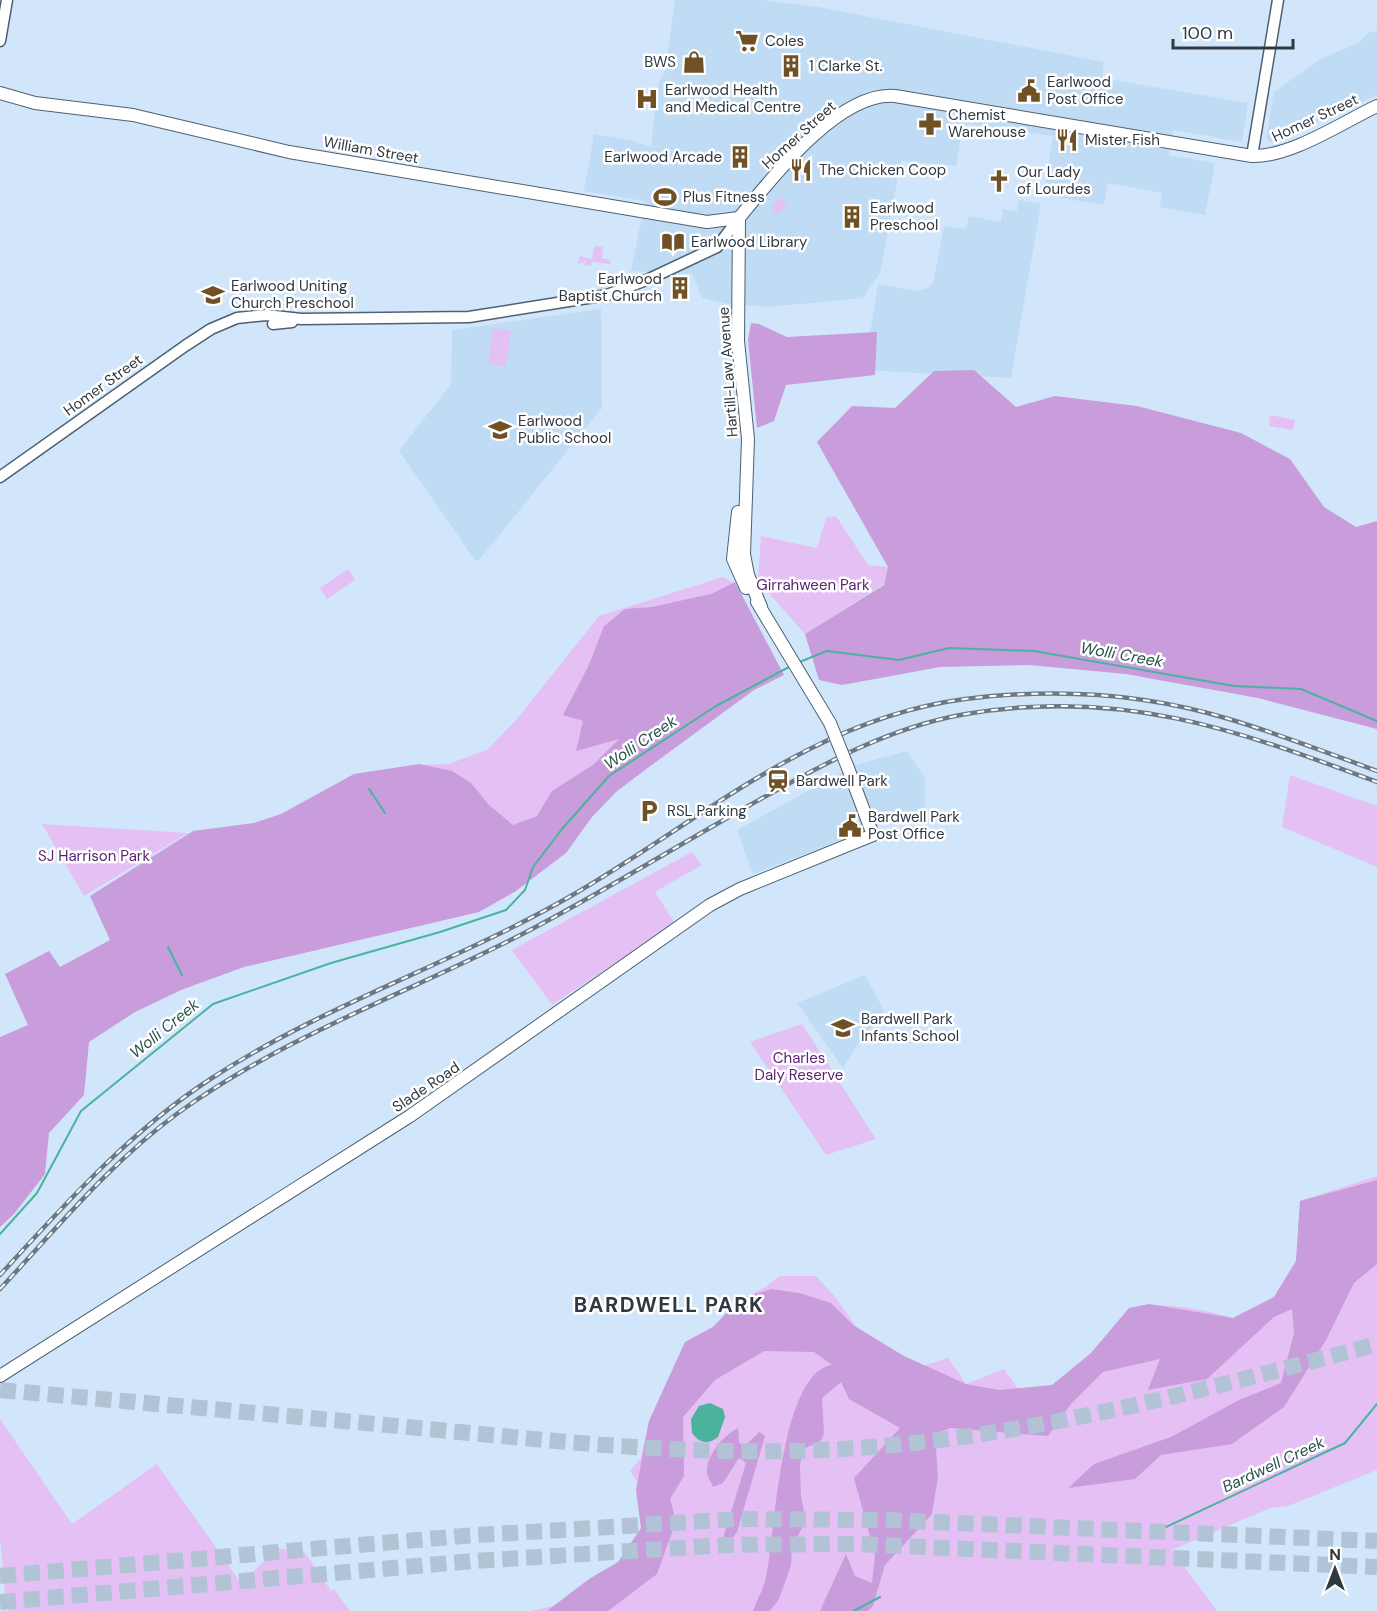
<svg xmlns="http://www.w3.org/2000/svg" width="1377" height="1611" font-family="'DM Sans',sans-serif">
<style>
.built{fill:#c0dbf4}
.green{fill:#e4c0f4}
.forest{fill:#c99cdc}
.water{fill:#4bb39d}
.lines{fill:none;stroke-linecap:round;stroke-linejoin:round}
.stream{stroke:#4bb39d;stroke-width:2}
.motorway-tunnel{stroke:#b1c3d5;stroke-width:16;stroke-dasharray:16 8;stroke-linecap:butt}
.tertiary-casing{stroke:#4e6071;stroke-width:13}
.secondary-casing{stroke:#4e6071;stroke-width:14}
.tertiary{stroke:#fff;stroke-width:10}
.secondary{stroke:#fff;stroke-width:12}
.rail-casing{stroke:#6c7985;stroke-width:4.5}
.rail{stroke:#fff;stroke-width:2;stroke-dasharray:7;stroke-linecap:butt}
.secondary-bridge-casing{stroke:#4e6071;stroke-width:14;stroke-linecap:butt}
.secondary-bridge{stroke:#fff;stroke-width:12}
.labels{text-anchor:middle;stroke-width:5;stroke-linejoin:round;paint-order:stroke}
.poi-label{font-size:15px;fill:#303840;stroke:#fff;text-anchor:start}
.street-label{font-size:15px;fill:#303840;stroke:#fff}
.park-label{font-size:15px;fill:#5b246f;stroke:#fff}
.water-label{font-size:16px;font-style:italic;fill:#28554b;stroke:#fff}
.district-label{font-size:21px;font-weight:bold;letter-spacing:1.5px;fill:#303840;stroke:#fff}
</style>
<rect width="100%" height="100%" fill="#d1e6fa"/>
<g class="built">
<path d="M675,0h87l56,7 286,55 -2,16 146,25 -6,39 -69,-12 -4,25 46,8 -10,52 -45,-8 2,-14 -54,-10 -4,22 -61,-10 10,-59 -85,-12 -6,5 -6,37 -55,-5 -21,112 -17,25 -95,9 -41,-3 -25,-6 -10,-24 -61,-3 14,-70 -61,-10 10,-57 40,7 17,6 7,-63 7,-12z"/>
<path d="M1377,31v64l-106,48 -5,-4 8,-47 46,-33 38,-16 11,-11z"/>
<path d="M1019,200l22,4 -30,174 -147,-8 14,-86 39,7 11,-3 6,-8 10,-54 22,3 3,-13 32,6 2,-13 14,2z"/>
<path d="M601,309l1,99 -123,152h-4l-76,-109 52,-67 1,-54z"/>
<path d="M907,751l18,27v29l-172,67 -16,-44 118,-65z"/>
<path d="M865,975l19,36 -26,33 -15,24 -46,-65z"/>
</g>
<g class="green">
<path d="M778,198l5,2 4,9 -6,1 -4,6 -5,-9z"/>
<path d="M594,246l9,1 -1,11 9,2 -1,4 -18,-2 -1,4 -7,-1 2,-4 -8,3 2,-8 12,3z"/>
<path d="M493,328l18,3 -5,35 -18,-2z"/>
<path d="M1270,415l25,5 -2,10 -24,-4z"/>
<path d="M836,516l32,49 20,2 -4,17 -79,50 -47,-53 3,-45 56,12 9,-30z"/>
<path d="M348,569l7,11 -28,19 -7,-11z"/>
<path d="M723,577l12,7 -22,11 -88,16 -2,127 -85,79 -25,10 -94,-62 30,-1 39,-15 29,-30 82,-103z"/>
<path d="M1290,775l87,31v61l-95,-40z"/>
<path d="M42,824l146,9 -104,63z"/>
<path d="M692,852l10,13 -47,27 20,31 -123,82 -40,-55z"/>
<path d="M802,1024l74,115 -50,16 -76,-113z"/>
<path d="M1377,1176v294l-89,36 -18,2 -98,42 45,61h-687l53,-11 86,-72 -39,-57 11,-13 8,-37 36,-79 28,-15 27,-28 26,-12 13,-11h37l20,22 55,78 57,-18 18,26 38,-15 19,27 37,-12 76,-59 -7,-17c37,-6 67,0 104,10l41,-21 22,-36 4,-60z"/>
<path d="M0,1419l72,105 85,-60 84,119 37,-35 27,5 26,38 3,-2 16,22h-342l-4,-28h-4v-16l3,-1 -3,-28z"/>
</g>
<g class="forest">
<path d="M751,323l8,1 28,13 90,-5 -2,43 -89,10 -12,36 -17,7 -9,-88z"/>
<path d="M974,370l42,37 39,-11 82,10 104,27 49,26 34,48 32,20 21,-6v208l-119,-31 -132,-24 -97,-9 -89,2 -98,18 -23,-5 -14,-46 79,-49 4,-18 -71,-125 35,-36 43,2 39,-37z"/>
<path d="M735,582l49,93 -30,15 -105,77 -33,25 -24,25 -26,36 -50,38 -37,21 -235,55 -63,23 -46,22 -46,30 -5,53 -35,38 -4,41 -31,40 -14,13v-190l28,-12 -23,-51 44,-23 11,16 50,-27 -20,-44 103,-65 61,-8 27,-9 73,-40 65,-10 33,7 19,12 18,22 24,20 24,-9 15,-25 41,-26 26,-26 -43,12 7,-30 -20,-6 25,-48 16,-41 21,-17 26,-2 60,-13z"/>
<path d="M1377,1180v84l-23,19 -28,57 -42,67 -52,37 -71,11 -26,24 -67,9 26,-24 77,-27 68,-37 42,-17 13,-50 -2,-24 -18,8 -67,62 -59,11 12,-31 -57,13 -32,32 -23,32 -98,-8 -15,6 3,43 -6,37 -47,51 -12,41 -5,5h-48l26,-57 9,22 17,7 3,-28 -21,-77 46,-50 -51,-29 -8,-17 -19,16 2,35 -3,8 -18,8 -3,16 1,32 5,22 -14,30 -1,16 -12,34 -9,12h-17c4,-11 11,-23 13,-34 9,-41 14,-205 66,-212l-18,-13 -50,-1 -49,29 -32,37 1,59 -14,23 6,22 -19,53 -49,37h-61l42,-32 29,-17 23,-34 -5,-38 13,-69 36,-79 28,-15 27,-28 31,-10 28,4 32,10 22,22 51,31 62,28 33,6 53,-5 39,-32 38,-45 20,-4 84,14 41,-21 22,-36 4,-60z"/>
<path d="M738,1428l1,14 5,5 15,-15 6,4 -28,96 -12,16 -4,-3 25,-82 -7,-5 -16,25 -10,4c-1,-4 -5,-9 -6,-13 -2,-18 17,-39 31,-46z"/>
</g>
<path class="water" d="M710,1403l13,6 2,8 -7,20c-10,8 -19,6 -26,-4l-1,-14 8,-13z"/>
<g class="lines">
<g class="stream">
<path d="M797,663l30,-12 72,9 50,-12 85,3 200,35 67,3 76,32"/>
<path d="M369,789l16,24"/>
<path d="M168,947l14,28"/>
<path d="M0,1234l37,-41 44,-82 132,-107 118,-41 109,-31 66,-22 19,-20 8,-23 29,-38 47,-53 107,-70 73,-39"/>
<path d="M1166,1527l179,-84 32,-39"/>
<path d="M854,1611l26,-14"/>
</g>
<g class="motorway-tunnel">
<path d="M0,1390c146,13 292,26 439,40 134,13 269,27 404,19 183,-11 358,-58 534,-105"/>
<path d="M0,1576l463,-40 277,-17 147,1 490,21"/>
<path d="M0,1602l474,-41 251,-16 131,-1 521,23"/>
</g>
<g class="tertiary-casing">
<g id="tertiary">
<path d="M0,41l7,-41"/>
<path d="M1252,156l26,-156"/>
<path d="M273,324l19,-2"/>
<path d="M0,477l185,-131 26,-17 26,-11 29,-3 35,4 168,-2 138,-22 42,-16 68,-32 22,-29"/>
</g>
</g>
<g class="secondary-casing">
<g id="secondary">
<path d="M0,93l35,10 98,12 156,37 352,59 66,11 32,-4"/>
<path d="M739,218c32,-39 100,-127 156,-122l357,60c39,1 89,-33 125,-50"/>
<path d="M739,218l-1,123 10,98 -4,115 4,21 13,32"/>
<path d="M738,512l-5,47 13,29"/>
<path d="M757,602l73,121"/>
<path d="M0,1376l410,-260 300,-211 30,-16 133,-54 -25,-67"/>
</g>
</g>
<use href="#tertiary" class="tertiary"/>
<use href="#secondary" class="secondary"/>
<g class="rail-casing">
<g id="rail">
<path d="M0,1275c66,-72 130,-144 212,-197 113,-74 246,-116 364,-185 127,-74 236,-174 389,-194 88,-11 179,-6 264,20 50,15 99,34 148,52"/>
<path d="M0,1289c57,-61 111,-127 178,-176 109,-79 236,-122 354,-184 74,-39 145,-83 218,-124 68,-38 138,-78 216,-91 154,-26 269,15 411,68"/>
</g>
</g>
<use href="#rail" class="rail"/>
<g class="secondary-bridge-casing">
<path id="secondary-bridge" d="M830,723l18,45"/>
</g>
<use href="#secondary-bridge" class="secondary-bridge"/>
</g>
<defs>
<g id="supermarket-bare" transform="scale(1.8)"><path d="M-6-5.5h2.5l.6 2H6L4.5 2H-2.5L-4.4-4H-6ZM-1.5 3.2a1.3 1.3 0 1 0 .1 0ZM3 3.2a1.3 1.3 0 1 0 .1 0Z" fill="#705126" stroke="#fff" stroke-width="2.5" paint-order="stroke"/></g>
<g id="shop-bare" transform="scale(1.8)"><path d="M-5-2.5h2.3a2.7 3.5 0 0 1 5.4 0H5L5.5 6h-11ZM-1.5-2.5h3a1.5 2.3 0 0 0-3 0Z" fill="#705126" stroke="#fff" stroke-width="2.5" paint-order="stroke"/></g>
<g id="building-bare" transform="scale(1.8)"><path d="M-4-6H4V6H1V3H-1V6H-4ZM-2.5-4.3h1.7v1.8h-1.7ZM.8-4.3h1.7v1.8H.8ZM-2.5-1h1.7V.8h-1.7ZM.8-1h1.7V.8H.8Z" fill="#705126" stroke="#fff" stroke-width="2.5" paint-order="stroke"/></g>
<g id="civic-bare" transform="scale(1.8)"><path d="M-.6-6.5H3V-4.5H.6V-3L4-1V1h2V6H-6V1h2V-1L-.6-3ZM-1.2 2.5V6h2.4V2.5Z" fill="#705126" stroke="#fff" stroke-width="2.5" paint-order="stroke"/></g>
<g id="hospital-bare" transform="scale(1.8)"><path d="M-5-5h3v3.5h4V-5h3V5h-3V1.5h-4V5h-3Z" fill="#705126" stroke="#fff" stroke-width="2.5" paint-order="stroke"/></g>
<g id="pharmacy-bare" transform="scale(1.8)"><path d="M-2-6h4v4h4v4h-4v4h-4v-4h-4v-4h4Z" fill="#705126" stroke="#fff" stroke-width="2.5" paint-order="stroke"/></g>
<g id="restaurant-bare" transform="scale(1.8)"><path d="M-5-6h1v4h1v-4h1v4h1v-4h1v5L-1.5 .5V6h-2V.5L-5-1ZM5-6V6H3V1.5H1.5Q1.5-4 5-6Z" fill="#705126" stroke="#fff" stroke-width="2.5" paint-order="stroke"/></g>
<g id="church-bare" transform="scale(1.8)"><path d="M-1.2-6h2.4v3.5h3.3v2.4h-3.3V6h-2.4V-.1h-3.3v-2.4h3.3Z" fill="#705126" stroke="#fff" stroke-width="2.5" paint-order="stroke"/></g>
<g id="stadium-bare" transform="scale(1.8)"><path d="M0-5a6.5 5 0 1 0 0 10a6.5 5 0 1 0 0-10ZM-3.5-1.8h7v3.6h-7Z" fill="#705126" stroke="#fff" stroke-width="2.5" paint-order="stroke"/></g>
<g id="library-bare" transform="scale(1.8)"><path d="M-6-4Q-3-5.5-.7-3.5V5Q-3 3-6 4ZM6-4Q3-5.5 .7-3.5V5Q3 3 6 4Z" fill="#705126" stroke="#fff" stroke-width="2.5" paint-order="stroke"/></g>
<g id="school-bare" transform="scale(1.8)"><path d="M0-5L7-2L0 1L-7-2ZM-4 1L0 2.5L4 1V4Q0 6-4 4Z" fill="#705126" stroke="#fff" stroke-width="2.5" paint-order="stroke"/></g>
<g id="station-bare" transform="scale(1.8)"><path d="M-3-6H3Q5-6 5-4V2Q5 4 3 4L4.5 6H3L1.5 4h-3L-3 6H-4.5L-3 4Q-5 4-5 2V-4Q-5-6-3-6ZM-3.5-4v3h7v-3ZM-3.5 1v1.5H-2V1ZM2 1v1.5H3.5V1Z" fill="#705126" stroke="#fff" stroke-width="2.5" paint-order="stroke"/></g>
<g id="parking-bare" transform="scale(1.8)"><path d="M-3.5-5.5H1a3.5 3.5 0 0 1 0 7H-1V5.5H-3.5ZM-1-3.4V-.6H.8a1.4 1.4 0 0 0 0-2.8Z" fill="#705126" stroke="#fff" stroke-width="2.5" paint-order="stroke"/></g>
</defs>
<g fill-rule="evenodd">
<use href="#supermarket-bare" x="747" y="41"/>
<use href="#shop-bare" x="694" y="62"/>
<use href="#building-bare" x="791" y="66"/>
<use href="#civic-bare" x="1029" y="91"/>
<use href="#hospital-bare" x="647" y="99"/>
<use href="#pharmacy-bare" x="930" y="124"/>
<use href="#restaurant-bare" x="1067" y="140"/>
<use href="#building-bare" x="740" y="157"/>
<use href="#restaurant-bare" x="801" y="170"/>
<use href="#church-bare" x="999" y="181"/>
<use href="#stadium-bare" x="665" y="197"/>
<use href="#building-bare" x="852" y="217"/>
<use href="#library-bare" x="673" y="242"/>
<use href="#building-bare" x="680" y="288"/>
<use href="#school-bare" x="213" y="295"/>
<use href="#school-bare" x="500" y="430"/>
<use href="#station-bare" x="778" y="781"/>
<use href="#parking-bare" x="649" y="811"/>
<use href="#civic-bare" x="850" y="826"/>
<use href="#school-bare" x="843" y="1028"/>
</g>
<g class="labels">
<g class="poi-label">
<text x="765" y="46">Coles</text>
<text x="676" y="67" text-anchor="end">BWS</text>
<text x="809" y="71">1 Clarke St.</text>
<text x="1047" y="87">Earlwood<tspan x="1047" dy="17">Post Office</tspan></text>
<text x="665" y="95">Earlwood Health<tspan x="665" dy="17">and Medical Centre</tspan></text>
<text x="948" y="120">Chemist<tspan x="948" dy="17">Warehouse</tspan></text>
<text x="1085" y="145">Mister Fish</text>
<text x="722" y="162" text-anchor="end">Earlwood Arcade</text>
<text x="819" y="175">The Chicken Coop</text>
<text x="1017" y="177">Our Lady<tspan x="1017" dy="17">of Lourdes</tspan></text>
<text x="683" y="202">Plus Fitness</text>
<text x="870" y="213">Earlwood<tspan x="870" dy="17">Preschool</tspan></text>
<text x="691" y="247">Earlwood Library</text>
<text x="662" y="284" text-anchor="end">Earlwood<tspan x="662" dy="17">Baptist Church</tspan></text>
<text x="231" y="291">Earlwood Uniting<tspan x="231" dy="17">Church Preschool</tspan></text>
<text x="518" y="426">Earlwood<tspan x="518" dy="17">Public School</tspan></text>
<text x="796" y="786">Bardwell Park</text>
<text x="667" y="816">RSL Parking</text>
<text x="868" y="822">Bardwell Park<tspan x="868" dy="17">Post Office</tspan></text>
<text x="861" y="1024">Bardwell Park<tspan x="861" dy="17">Infants School</tspan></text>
</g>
<g class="street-label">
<text transform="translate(1315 118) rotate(-25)" y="5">Homer Street</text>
<text transform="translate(799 135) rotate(-42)" y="5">Homer Street</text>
<text transform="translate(371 150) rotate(10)" y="5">William Street</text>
<text transform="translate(728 372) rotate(-94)" y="5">Hartill-Law Avenue</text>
<text transform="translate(103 385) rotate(-36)" y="5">Homer Street</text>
<text transform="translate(426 1087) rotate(-34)" y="5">Slade Road</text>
</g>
<g class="park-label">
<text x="813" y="590">Girrahween Park</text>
<text x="94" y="861">SJ Harrison Park</text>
<text x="799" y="1063">Charles<tspan x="799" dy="17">Daly Reserve</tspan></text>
</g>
<g class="water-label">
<text transform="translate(1122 654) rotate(10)" y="6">Wolli Creek</text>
<text transform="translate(640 742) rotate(-34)" y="6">Wolli Creek</text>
<text transform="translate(164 1028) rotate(-39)" y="6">Wolli Creek</text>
<text transform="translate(1273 1464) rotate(-25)" y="6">Bardwell Creek</text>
</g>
<g class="district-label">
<text x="669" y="1312">BARDWELL PARK</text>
</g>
</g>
<g transform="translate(1335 1569)" stroke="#ffffff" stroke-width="4.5" paint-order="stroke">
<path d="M0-4.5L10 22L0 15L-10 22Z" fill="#303840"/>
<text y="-9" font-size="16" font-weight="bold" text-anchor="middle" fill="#303840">N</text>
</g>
<path d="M1173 39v9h120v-9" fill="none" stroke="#303840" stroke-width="3"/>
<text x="1182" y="39" font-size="18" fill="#303840" stroke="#ffffff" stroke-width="4.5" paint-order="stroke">100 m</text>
</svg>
